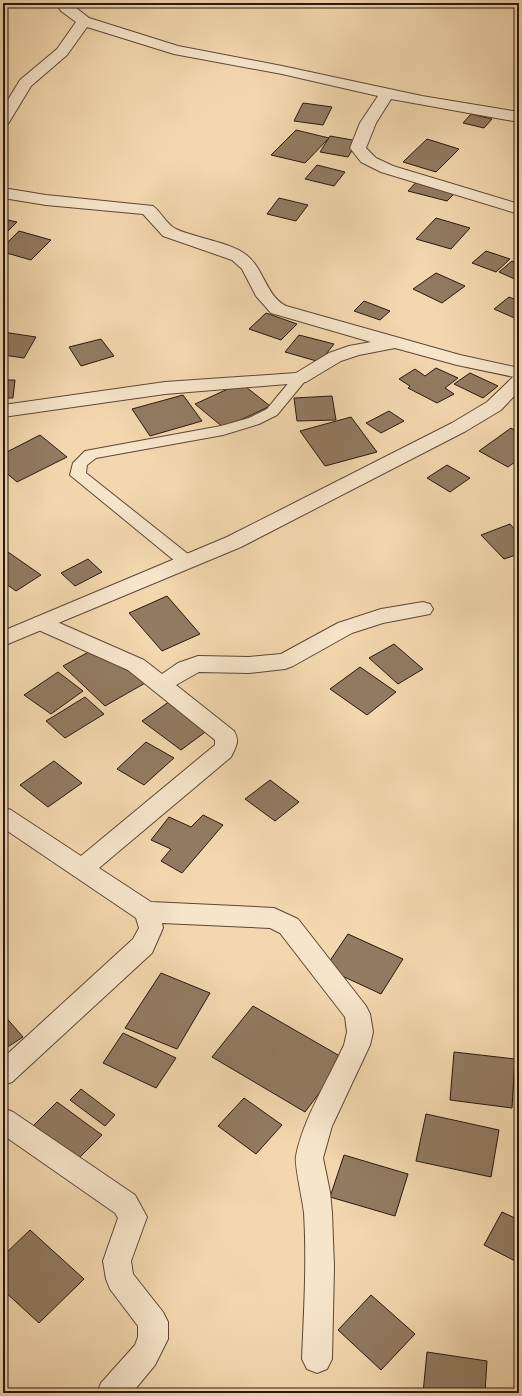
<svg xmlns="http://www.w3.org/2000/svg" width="522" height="1396" font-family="Alegreya,serif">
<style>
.building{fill:#927b61;stroke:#28180e}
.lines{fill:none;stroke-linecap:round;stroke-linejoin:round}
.service-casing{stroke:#5b4836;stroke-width:2}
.minor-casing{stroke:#5b4836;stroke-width:2}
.tertiary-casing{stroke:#5b4836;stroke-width:2}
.service{fill:#f7e5ca;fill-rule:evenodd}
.minor{fill:#f7e5ca;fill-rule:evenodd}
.tertiary{fill:#f7e5ca;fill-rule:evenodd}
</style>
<rect width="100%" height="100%" fill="#f3d7ae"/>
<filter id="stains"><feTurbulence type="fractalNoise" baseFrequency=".005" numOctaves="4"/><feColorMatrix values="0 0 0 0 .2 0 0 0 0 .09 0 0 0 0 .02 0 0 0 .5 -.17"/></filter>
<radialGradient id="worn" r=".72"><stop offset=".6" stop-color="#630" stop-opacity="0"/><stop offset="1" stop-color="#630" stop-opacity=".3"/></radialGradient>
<g class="building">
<path d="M303,103l29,4 -9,18 -29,-4z"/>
<path d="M471,114l21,5 -8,9 -21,-5z"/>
<path d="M296,130l33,8 -24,25 -34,-8z"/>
<path d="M330,136l28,5 -10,16 -28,-5z"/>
<path d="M427,139l32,10 -23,23 -33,-10z"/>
<path d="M317,165l28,7 -11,14 -29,-7z"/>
<path d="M418,180l39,11 -10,10 -39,-10z"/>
<path d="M279,198l29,7 -12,16 -29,-7z"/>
<path d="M436,218l34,10 -19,21 -35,-10z"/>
<path d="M3,219l14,3 -14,14z"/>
<path d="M19,231l32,9 -20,20 -28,-8v-5z"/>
<path d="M486,251l24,8 -14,13 -24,-9z"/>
<path d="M512,261l7,3v17l-20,-9z"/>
<path d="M436,273l29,13 -23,17 -29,-14z"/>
<path d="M509,297l10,4v19l-25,-11z"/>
<path d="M364,301l26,10 -10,9 -26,-9z"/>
<path d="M266,313l31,11 -16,16 -32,-11z"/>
<path d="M3,332l33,5 -12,21 -21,-3z"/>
<path d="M299,335l35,9 -14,18 -35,-10z"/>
<path d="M101,339l13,17 -33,10 -12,-19z"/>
<path d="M436,368l22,10 -13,10 9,6 -17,9 -29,-15 2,-2 -11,-7 16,-10 10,7z"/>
<path d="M470,373l28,13 -15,12 -29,-14z"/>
<path d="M3,380h12l-2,18h-10z"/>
<path d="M241,383l29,23 -46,22 -29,-24z"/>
<path d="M183,395l19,26 -52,15 -18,-27z"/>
<path d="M332,396l4,24 -39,1 -3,-23z"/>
<path d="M389,411l15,10 -23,12 -15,-10z"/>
<path d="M351,417l26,35 -52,14 -25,-35z"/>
<path d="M511,428l8,5v26l-11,8 -29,-16z"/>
<path d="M40,435l27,22 -50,25 -14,-12v-16z"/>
<path d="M447,465l23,13 -20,14 -23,-14z"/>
<path d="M510,524l9,10v20l-15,5 -23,-24z"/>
<path d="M8,552l33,23 -25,16 -13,-9v-27z"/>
<path d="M88,559l14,13 -27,14 -14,-13z"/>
<path d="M167,596l33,38 -38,17 -33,-38z"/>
<path d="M105,643l42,39 -42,24 -42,-40z"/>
<path d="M394,644l29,25 -25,15 -29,-26z"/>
<path d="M360,667l36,25 -29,23 -37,-26z"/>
<path d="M58,672l25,19 -32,23 -27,-19z"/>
<path d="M85,697l19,17 -39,24 -19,-17z"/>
<path d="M170,701l38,29 -27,20 -39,-29z"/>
<path d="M146,742l28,16 -30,27 -27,-16z"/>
<path d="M54,761l28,22 -34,24 -28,-22z"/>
<path d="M270,780l29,22 -24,19 -30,-22z"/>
<path d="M203,815l20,10 -41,48 -21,-12 10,-12 -20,-9 18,-23 22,10z"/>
<path d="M348,934l55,25 -22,35 -56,-26z"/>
<path d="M161,973l49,20 -33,56 -52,-21z"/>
<path d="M253,1006l92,53 -40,53 -93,-55z"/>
<path d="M3,1014l20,23 -20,13z"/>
<path d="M123,1033l53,25 -20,30 -53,-25z"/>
<path d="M454,1052l61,7 -3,49 -62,-8z"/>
<path d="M81,1089l34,26 -10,11 -35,-26z"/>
<path d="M244,1098l38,27 -26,29 -38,-28z"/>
<path d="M57,1102l45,33 -29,29 -44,-34z"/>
<path d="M426,1114l73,16 -8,47 -75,-16z"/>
<path d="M344,1155l64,19 -13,42 -65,-19z"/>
<path d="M502,1212l17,8v43l-35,-18z"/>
<path d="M30,1230l54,49 -45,44 -36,-33v-34z"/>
<path d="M371,1295l44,39 -34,36 -43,-40z"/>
<path d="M427,1352l60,9 -2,32h-62z"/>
</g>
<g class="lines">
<g class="service-casing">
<path id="service" d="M300,374l5,1 2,3 -2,3 -28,34 -18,9 -36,11 -127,23 -9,7 -1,8 107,85 2,4 -2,4 -6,2 -6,-2 -111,-91 3,-12 12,-12 136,-25 28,-8 18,-9 28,-34z"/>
</g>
<g class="minor-casing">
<g id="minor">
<path d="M56,3h14l19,15 89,28 104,20 140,30 97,16v10l-128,-23 -15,24 -10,25 10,10 17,8 126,38v10l-138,-42 -20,-10 -11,-14 10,-25 18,-27 -96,-22 -108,-20 -87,-27 -20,28 -36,31 -23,38 -5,2v-18l17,-28 37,-31 19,-27 -15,-11z"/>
<path d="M3,188l43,7 107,11c8,6 14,19 23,23 19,9 53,13 69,25 19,13 20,41 41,52l174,49 59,13v10l-62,-13 -62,-17 -36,7 -18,6 -35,21 -6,1 -135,11 -162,23v-12l162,-23 131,-9 33,-20 20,-7 22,-4 -100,-29 -15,-17 -14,-27 -10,-9 -69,-24 -20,-22 -97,-9 -43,-7z"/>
<path d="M423,602l7,2 3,5 -3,5 -47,9 -31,10 -59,33 -8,3 -36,4 -50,-1 -23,13 58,46c6,10 2,16 -3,26l-132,111 52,34 123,6 24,11 68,87 4,8 3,18 -3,13 -38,81 -9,32 7,34 2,21 2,54 -2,92 -5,10 -10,4 -10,-4 -5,-10c2,-49 5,-97 2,-146 -1,-12 -10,-49 -8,-57 7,-37 32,-76 48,-111l3,-13 -2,-15 -65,-84 -10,-5 -108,-5 1,5 -11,25 -140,129 -9,3v-27l130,-119 6,-11 -3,-10 -133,-90v-21l8,3 70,46 134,-111v-5l-87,-70 -94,-42 -4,-5 4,-5 7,-2 7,2 96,42 18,14 16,-11 20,-7 51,1 32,-3 57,-31 43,-14z"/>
<path d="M3,1108l10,4 122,83 12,22 -16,44 2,13 30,38 5,10v17l-13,26 -23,28h-35l4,-10 34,-38 3,-8v-11l-28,-37 -4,-10 -3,-18 15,-43 -3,-5 -112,-78z"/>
</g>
</g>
<g class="tertiary-casing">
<path id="tertiary" d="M519,376v15l-18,19 -35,21 -225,116 -238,99v-15l224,-94 225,-114 35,-21 26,-25z"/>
</g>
<use href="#service" class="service"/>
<use href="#minor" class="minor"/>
<use href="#tertiary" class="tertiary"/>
</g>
<rect width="522" height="1396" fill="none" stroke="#f3d7ae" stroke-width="16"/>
<rect x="4" y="4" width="514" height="1388" fill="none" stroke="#28180e" stroke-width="2"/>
<rect x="8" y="8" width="506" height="1380" fill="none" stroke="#28180e"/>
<rect width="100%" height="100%" filter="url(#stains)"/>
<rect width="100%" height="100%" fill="url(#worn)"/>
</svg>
